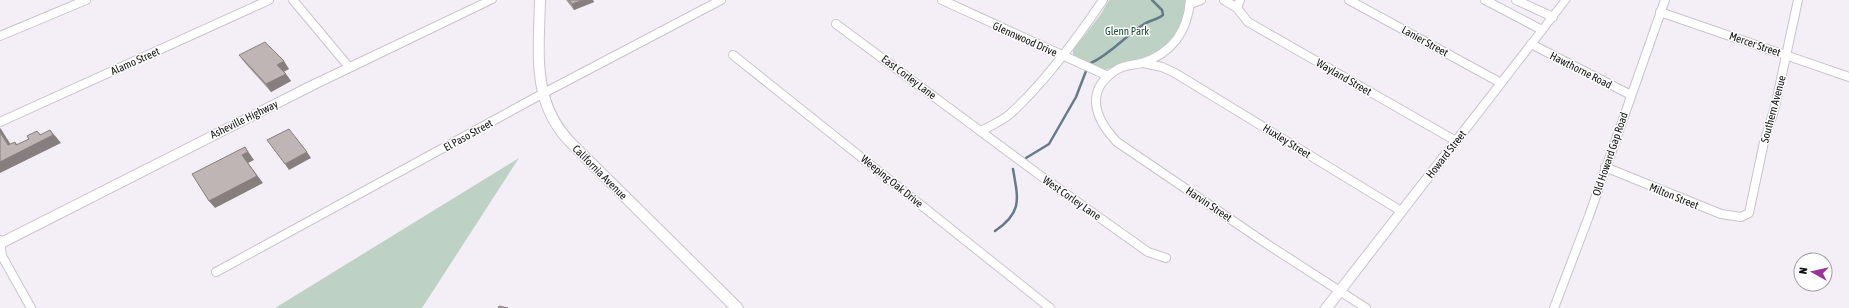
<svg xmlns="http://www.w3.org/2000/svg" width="1849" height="308" font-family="'Asap Condensed',sans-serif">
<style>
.green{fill:#bdd2c5}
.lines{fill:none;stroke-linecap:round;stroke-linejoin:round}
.stream{stroke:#657b87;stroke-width:2.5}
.minor-casing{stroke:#c9c4cc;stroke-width:10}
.tertiary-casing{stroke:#c9c4cc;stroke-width:2}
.secondary-casing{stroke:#c9c4cc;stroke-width:2}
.primary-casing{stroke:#c9c4cc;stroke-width:2}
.minor{stroke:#fff;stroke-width:8}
.tertiary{fill:#fff;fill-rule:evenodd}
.secondary{fill:#fff;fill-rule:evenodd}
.primary{fill:#fff;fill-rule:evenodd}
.wall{fill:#a49c9b}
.shaded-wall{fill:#867f7e}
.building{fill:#bfb5b4;stroke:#867f7e}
.labels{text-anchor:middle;stroke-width:3;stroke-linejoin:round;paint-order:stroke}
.park-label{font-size:11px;fill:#194e34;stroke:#fff}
.street-label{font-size:11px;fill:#111012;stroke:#fff}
</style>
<rect width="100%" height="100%" fill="#f4eff7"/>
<g class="green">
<path d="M1109,0h77c-1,43 -25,54 -63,63 -8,2 -13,8 -23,7 -9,-2 -19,-10 -27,-14v-6l28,-36z"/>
<path d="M519,158l-97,150h-147z"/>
</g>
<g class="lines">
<g class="stream">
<path d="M1091,63c21,-10 34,-27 53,-39 6,-4 13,-4 19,-9l-1,-5 -10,-10"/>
<path d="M1026,158l23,-14 27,-47 10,-26"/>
<path d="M995,231c28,-19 23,-32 18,-62"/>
</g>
<g class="minor-casing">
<g id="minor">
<path d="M293,0l56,67"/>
<path d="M942,0l166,76"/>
<path d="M1190,0c-2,31 -18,53 -48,63 -8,2 -17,2 -24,6 -34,20 -24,49 -1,73l150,102 99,64"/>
<path d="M1224,0l13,8"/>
<path d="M1240,0l-3,8 11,14 208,119"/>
<path d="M1349,0l152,83"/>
<path d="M1485,0l57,30"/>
<path d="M1516,0l37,17"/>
<path d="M1190,4l11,-4"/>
<path d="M1660,12l189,65"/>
<path d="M836,24l205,152 107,76 18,6"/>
<path d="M0,36l86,-36"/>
<path d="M1531,44l100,51"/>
<path d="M733,55l317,253"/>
<path d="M1143,63l19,4 13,6 226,138"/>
<path d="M0,122l269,-122"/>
<path d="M981,131c9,-5 21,-10 29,-17 33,-30 68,-77 93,-114"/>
<path d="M1605,167l116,47 20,3 8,-4 15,-71 11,-35 23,-107"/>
<path d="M0,240l2,16 29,52"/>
<path d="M216,272l326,-178 179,-94"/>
<path d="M1554,308l35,-92 76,-216"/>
</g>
</g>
<g class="tertiary-casing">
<path id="tertiary" d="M1561,0h9l-237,308h-13z"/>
</g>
<g class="secondary-casing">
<path id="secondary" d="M535,0h10c-1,52 -9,101 31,141l165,163 2,4h-14l-161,-161c-42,-43 -34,-92 -33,-147z"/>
</g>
<g class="primary-casing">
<path id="primary" d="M482,0h14l-1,2 -178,86 -317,161v-11l309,-156z"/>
</g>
<use href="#minor" class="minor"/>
<use href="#tertiary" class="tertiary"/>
<use href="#secondary" class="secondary"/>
<use href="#primary" class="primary"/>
</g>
<g class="wall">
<path d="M566,0h27l1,2 -20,8z"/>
<path d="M239,55l50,14 -5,3 7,9 -20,11 -26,-29z"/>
</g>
<g class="shaded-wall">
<path d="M583,0h10l1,2 -20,8 -2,-6z"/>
<path d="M284,61l5,8 -7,3 -5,-7z"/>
<path d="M286,74l5,7 -20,11 -5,-8z"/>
<path d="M0,128l1,1 15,24 -8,-8 -8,-13z"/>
<path d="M50,130l7,8 4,5 -61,30v-11l16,-17 -1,-3 7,8 18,-15 -3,-4 8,8z"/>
<path d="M245,147l9,13 -6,3 15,20 -48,25 -6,-7 33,-46z"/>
<path d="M307,152l4,6 -22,12 -4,-6z"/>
</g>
<g class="building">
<path d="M569,0h14l-11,4z"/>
<path d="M265,42l19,19 -7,4 9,9 -20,10 -27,-29z"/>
<path d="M289,129l18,23 -22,12 -18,-24z"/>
<path d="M50,130l3,5 -53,27v-30l8,13 7,-3 1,3 13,-6 -2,-3 10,-5 3,4z"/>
<path d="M245,147l3,5 -6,3 15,21 -48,25 -17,-27z"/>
<path d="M499,306l9,2h-10z"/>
</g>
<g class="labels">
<g class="park-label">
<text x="1127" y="35">Glenn Park</text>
</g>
<g class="street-label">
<text transform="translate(1025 39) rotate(24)" y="4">Glennwood Drive</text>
<text transform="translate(1425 41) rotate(29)" y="4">Lanier Street</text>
<text transform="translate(1755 44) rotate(19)" y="4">Mercer Street</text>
<text transform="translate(135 61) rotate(-24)" y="4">Alamo Street</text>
<text transform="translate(1581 70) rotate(27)" y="4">Hawthorne Road</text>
<text transform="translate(909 77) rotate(37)" y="4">East Corley Lane</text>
<text transform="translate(1344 77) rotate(30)" y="4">Wayland Street</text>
<text transform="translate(1773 109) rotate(-75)" y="4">Southern Avenue</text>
<text transform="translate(244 119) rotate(-26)" y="4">Asheville Highway</text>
<text transform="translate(468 135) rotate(-29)" y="4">El Paso Street</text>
<text transform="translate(1287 141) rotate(32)" y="4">Huxley Street</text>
<text transform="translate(1446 154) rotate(-52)" y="4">Howard Street</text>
<text transform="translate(1610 154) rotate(-71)" y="4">Old Howard Gap Road</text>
<text transform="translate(600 172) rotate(45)" y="4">California Avenue</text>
<text transform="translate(892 181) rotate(39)" y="4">Weeping Oak Drive</text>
<text transform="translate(1674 196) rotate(22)" y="4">Milton Street</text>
<text transform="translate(1072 198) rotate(35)" y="4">West Corley Lane</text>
<text transform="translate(1209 204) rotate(34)" y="4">Harvin Street</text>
</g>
</g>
<g transform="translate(1813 272) rotate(278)"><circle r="19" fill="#ffffff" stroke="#a09fa0"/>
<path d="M0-3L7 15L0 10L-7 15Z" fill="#9c3497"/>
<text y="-6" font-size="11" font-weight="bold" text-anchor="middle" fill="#111012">N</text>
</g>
</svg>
